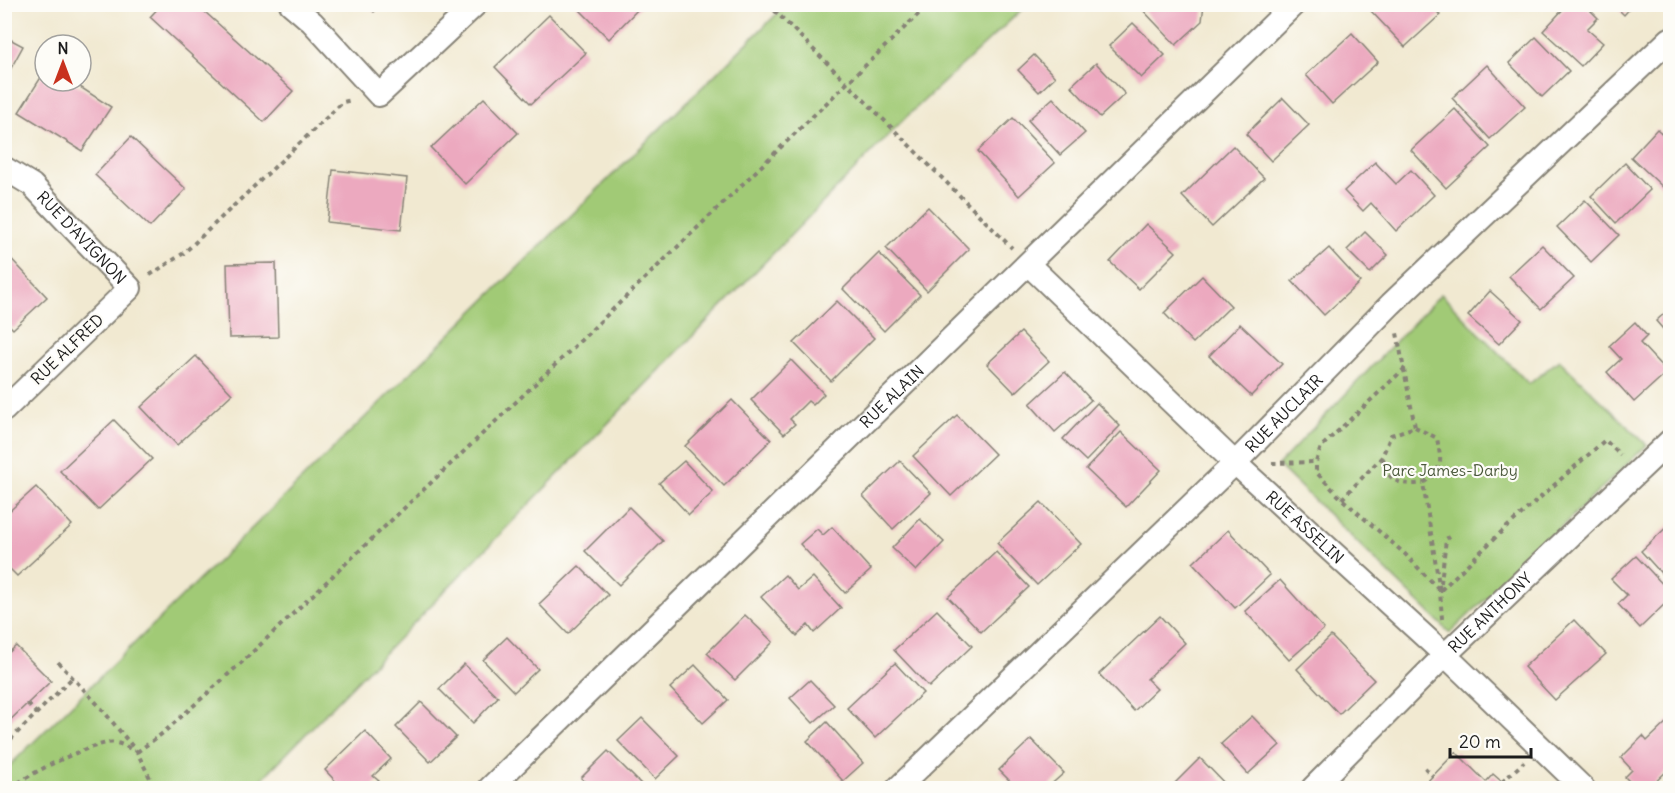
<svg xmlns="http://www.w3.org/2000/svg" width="1675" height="793" font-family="Delius,sans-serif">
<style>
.green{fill:#a1ca76;stroke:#5e7349;stroke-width:1.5}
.building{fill:#eca9bf}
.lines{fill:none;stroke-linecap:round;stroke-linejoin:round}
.minor-casing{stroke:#868276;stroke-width:26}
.path{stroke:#868276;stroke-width:4;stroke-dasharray:4.5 4.5;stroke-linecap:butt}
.minor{stroke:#fff;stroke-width:22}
.labels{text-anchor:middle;stroke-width:4.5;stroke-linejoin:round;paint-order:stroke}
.street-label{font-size:16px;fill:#1c1c1c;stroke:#fdfcf7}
.park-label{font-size:16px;fill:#4b593c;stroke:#fdfcf7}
</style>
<rect width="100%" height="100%" fill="#fdfcf7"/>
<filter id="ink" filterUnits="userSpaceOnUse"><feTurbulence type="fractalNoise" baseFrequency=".0167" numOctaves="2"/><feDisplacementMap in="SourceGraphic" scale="12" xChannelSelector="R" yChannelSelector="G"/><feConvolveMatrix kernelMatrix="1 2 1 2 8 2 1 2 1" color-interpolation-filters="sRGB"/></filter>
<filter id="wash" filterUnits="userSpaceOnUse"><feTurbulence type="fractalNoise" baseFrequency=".008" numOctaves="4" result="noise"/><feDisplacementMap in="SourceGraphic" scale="24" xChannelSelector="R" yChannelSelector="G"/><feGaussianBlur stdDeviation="1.35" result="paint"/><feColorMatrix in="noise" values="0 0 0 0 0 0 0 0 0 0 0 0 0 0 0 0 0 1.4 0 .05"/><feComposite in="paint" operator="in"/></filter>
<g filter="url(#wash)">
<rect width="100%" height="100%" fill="#f1e9d1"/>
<g class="green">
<path d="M786,5h241l-125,116 -641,659 7,8h-263v-18z"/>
<path d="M1441,294l88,90 30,-24 88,85 -197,188 -172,-168z"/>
</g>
<g id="blocks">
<g class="building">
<path d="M162,4h34l97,87 -29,31 -114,-105z"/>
<path d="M366,4h16l-8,8z"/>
<path d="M574,4h69l-34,35z"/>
<path d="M1143,4h61l-2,17 -26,24 -36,-38z"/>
<path d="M1378,4h52l10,11 -35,32 -34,-36z"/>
<path d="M1568,4h16l14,14 -11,11 16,14 -22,23 -38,-35z"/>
<path d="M1613,4h21l-10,11z"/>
<path d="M549,15l37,38 -55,51 -36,-37z"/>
<path d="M1133,23l32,32 -24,23 -32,-32z"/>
<path d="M1352,33l26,29 -46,42 -26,-29z"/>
<path d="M4,36l19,10 -19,35z"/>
<path d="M1536,37l33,34 -27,26 -33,-34z"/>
<path d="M1034,55l21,22 -16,15 -21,-22z"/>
<path d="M1096,63l29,31 -25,23 -29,-31z"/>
<path d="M1487,65l38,42 -35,32 -38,-41z"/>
<path d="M45,71v10h26l40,26 -29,44 -63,-39z"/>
<path d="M484,98l34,35 -53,51 -34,-36z"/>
<path d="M1053,98l32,35 -25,22 -32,-35z"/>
<path d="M1283,98l26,27 -38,36 -25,-27z"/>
<path d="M1455,109l35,38 -44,41 -35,-38z"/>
<path d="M1013,118l42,45 -36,33 -41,-45z"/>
<path d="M1657,129l13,12v49l-2,2 -37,-35z"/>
<path d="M131,137l55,52 -36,38 -55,-52z"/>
<path d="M1233,146l31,32 -52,49 -30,-31z"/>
<path d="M1375,162l21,22 15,-14 23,25 -38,36 -25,-28 -8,8 -19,-20z"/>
<path d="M1625,163l25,27 -34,33 -25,-27z"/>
<path d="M333,170l74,8 -6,52 -74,-8z"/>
<path d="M1585,200l34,35 -28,27 -34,-35z"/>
<path d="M928,207l41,42 -42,42 -41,-43z"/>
<path d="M1146,224l30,28 -37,37 -29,-27z"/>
<path d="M1365,232l23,23 -18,18 -23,-23z"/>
<path d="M1542,245l32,33 -33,31 -32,-33z"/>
<path d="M1329,248l31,34 -36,33 -32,-34z"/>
<path d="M4,251l43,46 -34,32 -9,-9z"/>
<path d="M879,253l41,42 -36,36 -41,-42z"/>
<path d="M276,263l2,74 -49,1 -2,-74z"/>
<path d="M1202,276l29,30 -38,37 -29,-30z"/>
<path d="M1490,291l32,29 -23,24 -31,-28z"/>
<path d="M837,301l37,37 -43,43 -37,-38z"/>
<path d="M1670,308v29l-14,-16z"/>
<path d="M1635,322l12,14 -7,7 27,29 -33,30 -27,-30 14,-13 -12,-13z"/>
<path d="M1240,324l42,40 -31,32 -42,-40z"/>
<path d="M1021,332l28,29 -34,32 -28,-29z"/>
<path d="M196,356l36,38 -55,51 -36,-38z"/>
<path d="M791,360l33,34 -11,11 -5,-4 -18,18 5,5 -11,10 -33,-34z"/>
<path d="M1065,372l26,28 -36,32 -25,-28z"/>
<path d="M732,400l39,40 -47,46 -39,-40z"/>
<path d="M1097,403l23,23 -34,35 -23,-22z"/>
<path d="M957,415l38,39 -44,42 -38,-40z"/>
<path d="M114,420l38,39 -54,51 -38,-39z"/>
<path d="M1121,432l40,38 -35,37 -40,-38z"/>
<path d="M684,461l29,31 -24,23 -30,-32z"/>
<path d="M900,461l31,32 -38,36 -30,-33z"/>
<path d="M36,487l36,38 -55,51 -13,-13v-47z"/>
<path d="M1041,502l40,42 -44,41 -40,-42z"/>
<path d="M629,507l34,34 -44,44 -34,-34z"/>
<path d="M920,519l24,23 -28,29 -24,-23z"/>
<path d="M1670,524v59l-29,-32z"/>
<path d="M832,527l39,43 -26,23 -45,-49 17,-15 6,6z"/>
<path d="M1228,530l42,45 -35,33 -42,-45z"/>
<path d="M996,552l33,35 -48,45 -33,-35z"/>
<path d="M1636,556l34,36v7l-30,29 -22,-24 9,-9 -16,-16z"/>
<path d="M579,566l29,29 -40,39 -29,-30z"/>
<path d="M785,575l13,15 15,-13 28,31 -27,25 -6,-8 -11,11 -36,-39z"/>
<path d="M1280,580l44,49 -35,31 -44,-49z"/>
<path d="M937,610l35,36 -43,41 -35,-37z"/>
<path d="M745,615l28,27 -38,38 -28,-27z"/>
<path d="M1160,616l25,27 -38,36 10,10 -23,22 -35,-37z"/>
<path d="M1574,620l32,34 -51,46 -31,-33z"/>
<path d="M1331,636l43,44 -35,34 -42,-45z"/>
<path d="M507,637l31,32 -24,23 -31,-32z"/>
<path d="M16,646l35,35 -47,45v-69z"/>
<path d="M895,663l28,30 -48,45 -28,-30z"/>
<path d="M464,664l34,33 -25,26 -34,-34z"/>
<path d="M695,665l33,35 -25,23 -33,-35z"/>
<path d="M810,680l24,25 -21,18 -23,-25z"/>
<path d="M421,702l35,35 -26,25 -34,-35z"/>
<path d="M1252,716l28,29 -32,29 -27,-30z"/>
<path d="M642,718l37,38 -24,23 -37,-38z"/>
<path d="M1670,719v49l-21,20h-13l-11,-11 7,-7 -11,-12 22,-22 4,5z"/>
<path d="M827,722l36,41 -20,18 -36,-40z"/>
<path d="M365,731l26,28 -18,17 6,5 -8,7h-29l-17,-18z"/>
<path d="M1031,739l33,34 -17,15h-30l-18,-18z"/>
<path d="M608,751l36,36 -1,1h-51l-11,-10z"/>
<path d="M1456,752l30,30 7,-8 16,14h-88z"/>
<path d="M1200,758l29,30h-55l-2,-2z"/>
</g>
</g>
</g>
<g filter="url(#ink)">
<use href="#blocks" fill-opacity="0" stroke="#868276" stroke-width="1.5"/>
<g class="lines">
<g class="minor-casing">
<g id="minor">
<path d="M291,4l21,18 67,73 97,-91"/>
<path id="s1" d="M4,168l28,17 98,103 -126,122"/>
<path id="s2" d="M1028,264l207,199 210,192 138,133"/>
<path id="s3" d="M490,788l804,-784"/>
<path id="s4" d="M898,788l337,-325 156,-159 279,-265"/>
<path id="s5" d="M1313,788l132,-133 225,-214"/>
</g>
</g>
<g class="path">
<path d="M768,4l244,244"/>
<path d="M150,275l34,-22 159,-151 9,-2"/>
<path d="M1405,368l-84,79 -5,15v10l26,27 63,55 35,37 -17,-108c22,-15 18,-21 14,-45l-22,-11"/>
<path d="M1383,458c1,4 1,11 4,14 8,13 23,13 36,11"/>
<path d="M1272,463l44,-1"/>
<path d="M1342,499l40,-42 9,-22 24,-8 -18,-94"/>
<path d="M1441,590l58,-56 106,-94 15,15"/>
<path d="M1442,619l-2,-28 6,-52 3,-2"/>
<path d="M4,623l8,-7"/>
<path d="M58,662l43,46 36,44 18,36"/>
<path d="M28,704l9,10"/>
<path d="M4,746l68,-68"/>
<path d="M137,752l26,-19 78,-70 334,-317 354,-342"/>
<path d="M1425,768l8,8"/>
<path d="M1502,782l22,-20"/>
<path d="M11,788c21,-16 70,-40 96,-45 10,-2 19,3 27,8"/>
</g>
<use href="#minor" class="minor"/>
</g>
</g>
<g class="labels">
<g class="street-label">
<text dy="6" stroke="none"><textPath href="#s1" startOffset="105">RUE D'AVIGNON</textPath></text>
<text transform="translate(67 349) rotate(-44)" y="6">RUE ALFRED</text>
<text dy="6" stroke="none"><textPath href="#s3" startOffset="561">RUE ALAIN</textPath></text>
<text dy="6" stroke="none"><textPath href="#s4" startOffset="538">RUE AUCLAIR</textPath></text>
<text dy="6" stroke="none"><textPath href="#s2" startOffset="382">RUE ASSELIN</textPath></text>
<text dy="6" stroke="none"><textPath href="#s5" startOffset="249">RUE ANTHONY</textPath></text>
</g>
<g class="park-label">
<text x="1450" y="476">Parc James-Darby</text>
</g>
</g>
<rect width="1675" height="793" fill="none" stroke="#fdfcf7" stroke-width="24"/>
<g transform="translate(63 63)"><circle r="28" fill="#fdfcf7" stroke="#a3a29f" stroke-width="1.5"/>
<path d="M0-4.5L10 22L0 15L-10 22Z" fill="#c8321e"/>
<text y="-9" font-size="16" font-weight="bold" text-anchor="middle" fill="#1c1c1c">N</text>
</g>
<path d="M1450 748v9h81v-9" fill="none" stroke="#1c1c1c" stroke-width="3"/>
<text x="1459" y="748" font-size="18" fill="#1c1c1c" stroke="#fdfcf7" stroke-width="4.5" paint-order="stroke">20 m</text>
</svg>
